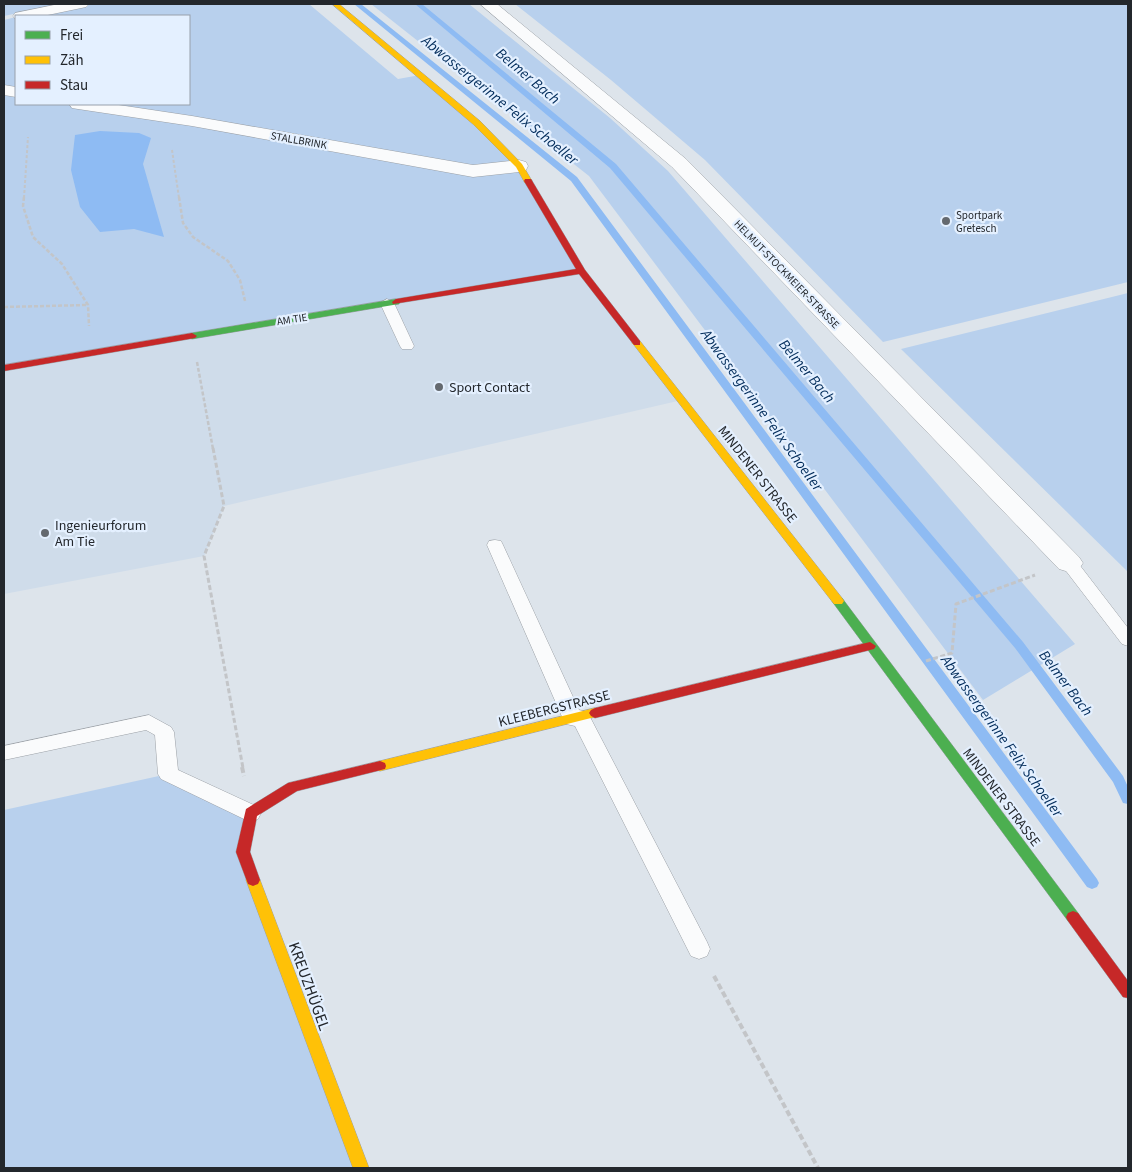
<svg xmlns="http://www.w3.org/2000/svg" width="1132" height="1172" font-family="'Source Sans 3',sans-serif">
<style>
.built{fill:#cfdcea}
.green{fill:#b8d0ed}
.water{fill:#8ebbf3}
.lines{fill:none;stroke-linecap:round;stroke-linejoin:round}
.stream{fill:#8ebbf3;fill-rule:evenodd}
.lane-casing{stroke:#9ba0a6;stroke-width:1}
.street-casing{stroke:#9ba0a6;stroke-width:1}
.fast-casing{stroke:#9ba0a6;stroke-width:1}
.slow-casing{stroke:#9ba0a6;stroke-width:1}
.jam-casing{stroke:#9ba0a6;stroke-width:1}
.path-far3{stroke:#c3c5c8;stroke-width:2;stroke-dasharray:3 2;stroke-linecap:butt}
.path-far2{stroke:#c3c5c8;stroke-width:2.5;stroke-dasharray:4 2;stroke-linecap:butt}
.path-far1{stroke:#c3c5c8;stroke-width:3;stroke-dasharray:5 2.5;stroke-linecap:butt}
.path{stroke:#c3c5c8;stroke-width:4;stroke-dasharray:6 3;stroke-linecap:butt}
.lane{fill:#fafbfc;fill-rule:evenodd}
.street{fill:#fafbfc;fill-rule:evenodd}
.fast{fill:#4caf50;fill-rule:evenodd}
.slow{fill:#ffc107;fill-rule:evenodd}
.jam{fill:#c62828;fill-rule:evenodd}
.poi-dot{fill:#64696f;stroke:#e4f0ff;stroke-width:2}
.labels{text-anchor:middle;stroke-width:4.5;stroke-linejoin:round;paint-order:stroke}
.far-street-label{font-size:11px;fill:#23272c;stroke:#e4f0ff}
.far-poi-label{font-size:11px;fill:#23272c;stroke:#e4f0ff;text-anchor:start}
.poi-label{font-size:14px;fill:#23272c;stroke:#e4f0ff;text-anchor:start}
.street-label{font-size:14px;fill:#23272c;stroke:#e4f0ff}
.water-label{font-size:15px;font-style:italic;fill:#002b5a;stroke:#e4f0ff}
.near-street-label{font-size:16px;fill:#23272c;stroke:#e4f0ff}
</style>
<rect width="100%" height="100%" fill="#dde4eb"/>
<path class="built" d="M581,271l101,129 -458,106 -20,50 -200,38v-226z"/>
<g class="green">
<path d="M4,4h56l-56,12z"/>
<path d="M81,4h228l89,75 22,-4 99,91 62,105 -577,97v-348l12,-3v87h173v-88h-168z"/>
<path d="M371,4h98l141,114 58,53 407,473 -92,56 -394,-524z"/>
<path d="M515,4h613v278l-245,60 -178,-182 -94,-80z"/>
<path d="M1128,293v279l-227,-223z"/>
<path d="M168,774l83,39 -8,39 118,316h-357v-358z"/>
</g>
<path class="water" d="M100,131l39,2 12,5 -8,26 21,73 -30,-8 -34,3 -20,-25 -9,-37 4,-35z"/>
<g class="lines">
<g class="stream">
<path d="M354,4h7l216,173 520,702 2,4 -2,4 -5,2 -5,-2 -516,-706z"/>
<path d="M415,4h7l194,160 407,478 100,134 5,11v17l-5,-1 -10,-21 -98,-134 -405,-480z"/>
</g>
<g class="lane-casing">
<g id="lane">
<path d="M387,299l7,4 20,43 -2,3h-10l-2,-3 -20,-43z"/>
<path d="M495,540l6,1 2,4 76,165 8,2 3,5 117,225 3,7 -3,7 -8,3 -8,-3 -116,-230 -9,-2 -3,-5 -76,-174 2,-4z"/>
<path d="M1069,557l6,2 53,69v18l-6,-2 -59,-77 -3,-4 3,-4z"/>
<path d="M149,715l22,12 3,5 4,38 80,37 3,6 -3,6 -7,2 -7,-2 -83,-40 -3,-5 -3,-39 -9,-5 -142,30v-14z"/>
</g>
</g>
<g class="street-casing">
<g id="street">
<path d="M59,4h30l-3,3 -43,9h-27v4l-3,-4 2,-3z"/>
<path d="M480,4h17l189,155 393,398 4,6 -4,6 -10,3 -10,-3 -387,-402z"/>
<path d="M4,85l12,2v10l-12,-2z"/>
<path d="M69,104h43l80,12 281,49 46,-5 7,2 2,4 -2,4 -7,2 -46,5 -281,-51 -114,-17 -6,-1z"/>
</g>
</g>
<g class="fast-casing">
<g id="fast">
<path d="M396,299l4,3 -1,2 -207,35 -5,-3 5,-3z"/>
<path d="M838,597l4,1 236,315 2,4 -2,4 -5,2 -5,-2 -234,-317 -2,-3z"/>
</g>
</g>
<g class="slow-casing">
<g id="slow">
<path d="M332,4h7l141,117 42,43 10,17 -1,2h-6l-9,-16 -42,-42z"/>
<path d="M637,340l3,1 202,257 2,3 -2,3h-8l-200,-259 -2,-2z"/>
<path d="M595,708l4,2 2,3 -2,3 -219,55 -5,-2 -1,-3 1,-3 5,-2z"/>
<path d="M253,874l5,2 2,4 109,288h-16l-107,-288 2,-4z"/>
</g>
</g>
<g class="jam-casing">
<g id="jam">
<path d="M525,179h6l54,91 55,71v4h-6l-55,-71 -186,30 -1,-2 4,-3 180,-30 -52,-88z"/>
<path d="M192,333l5,3 -2,2 -191,33v-6z"/>
<path d="M870,642l6,4 -2,3 -279,69 -4,-2 -2,-3 2,-3 4,-2z"/>
<path d="M380,761l5,2 1,3 -1,3 -88,22 -40,25 -7,36 10,28 -2,4 -5,2 -5,-2 -12,-32 10,-43 42,-26z"/>
<path d="M1073,911l5,2 50,68v17l-5,-1 -55,-76 -2,-4 2,-4z"/>
</g>
</g>
<g class="path-far3">
<path d="M172,150l7,48"/>
<path d="M24,198l4,-61"/>
</g>
<g class="path-far2">
<path d="M24,197l-1,9 10,31 29,27 26,41 1,21"/>
<path d="M179,197l4,26 10,14 35,24 12,19 5,21"/>
<path d="M4,307l83,-2"/>
<path d="M197,362l16,87"/>
</g>
<g class="path-far1">
<path d="M213,448l11,58 -20,50 39,212"/>
<path d="M926,661l26,-8 4,-49 79,-29"/>
</g>
<g class="path">
<path d="M242,767l2,9"/>
<path d="M714,976l104,192"/>
</g>
<use href="#lane" class="lane"/>
<use href="#street" class="street"/>
<use href="#fast" class="fast"/>
<use href="#slow" class="slow"/>
<use href="#jam" class="jam"/>
</g>
<g class="poi-dot">
<circle cx="946" cy="221" r="5"/>
<circle cx="439" cy="387" r="5"/>
<circle cx="45" cy="533" r="5"/>
</g>
<g class="labels">
<g class="far-street-label">
<text transform="translate(299 140) rotate(10)" y="4">STALLBRINK</text>
<text transform="translate(787 274) rotate(46)" y="4">HELMUT-STOCKMEIER-STRASSE</text>
<text transform="translate(292 319) rotate(-9)" y="4">AM TIE</text>
</g>
<g class="far-poi-label">
<text x="956" y="219">Sportpark<tspan x="956" dy="13">Gretesch</tspan></text>
</g>
<g class="poi-label">
<text x="449" y="392">Sport Contact</text>
<text x="55" y="530">Ingenieurforum<tspan x="55" dy="16">Am Tie</tspan></text>
</g>
<g class="street-label">
<text transform="translate(758 474) rotate(52)" y="5">MINDENER STRASSE</text>
<text transform="translate(554 708) rotate(-14)" y="5">KLEEBERGSTRASSE</text>
<text transform="translate(1002 797) rotate(53)" y="5">MINDENER STRASSE</text>
</g>
<g class="water-label">
<text transform="translate(528 76) rotate(40)" y="5">Belmer Bach</text>
<text transform="translate(500 100) rotate(39)" y="5">Abwassergerinne Felix Schoeller</text>
<text transform="translate(807 371) rotate(50)" y="5">Belmer Bach</text>
<text transform="translate(762 410) rotate(54)" y="5">Abwassergerinne Felix Schoeller</text>
<text transform="translate(1066 683) rotate(53)" y="5">Belmer Bach</text>
<text transform="translate(1002 736) rotate(54)" y="5">Abwassergerinne Felix Schoeller</text>
</g>
<g class="near-street-label">
<text transform="translate(310 986) rotate(70)" y="6">KREUZHÜGEL</text>
</g>
</g>
<rect width="1132" height="1172" fill="none" stroke="#23272c" stroke-width="10"/>
<rect x="15" y="15" width="175" height="90" fill="#e4f0ff" stroke="#97a0ab"/>
<rect x="25" y="31" width="25" height="8" fill="#4caf50" stroke="#97a0ab"/>
<text x="60" y="40" font-size="15" fill="#23272c">Frei</text>
<rect x="25" y="56" width="25" height="8" fill="#ffc107" stroke="#97a0ab"/>
<text x="60" y="65" font-size="15" fill="#23272c">Zäh</text>
<rect x="25" y="81" width="25" height="8" fill="#c62828" stroke="#97a0ab"/>
<text x="60" y="90" font-size="15" fill="#23272c">Stau</text>
</svg>
